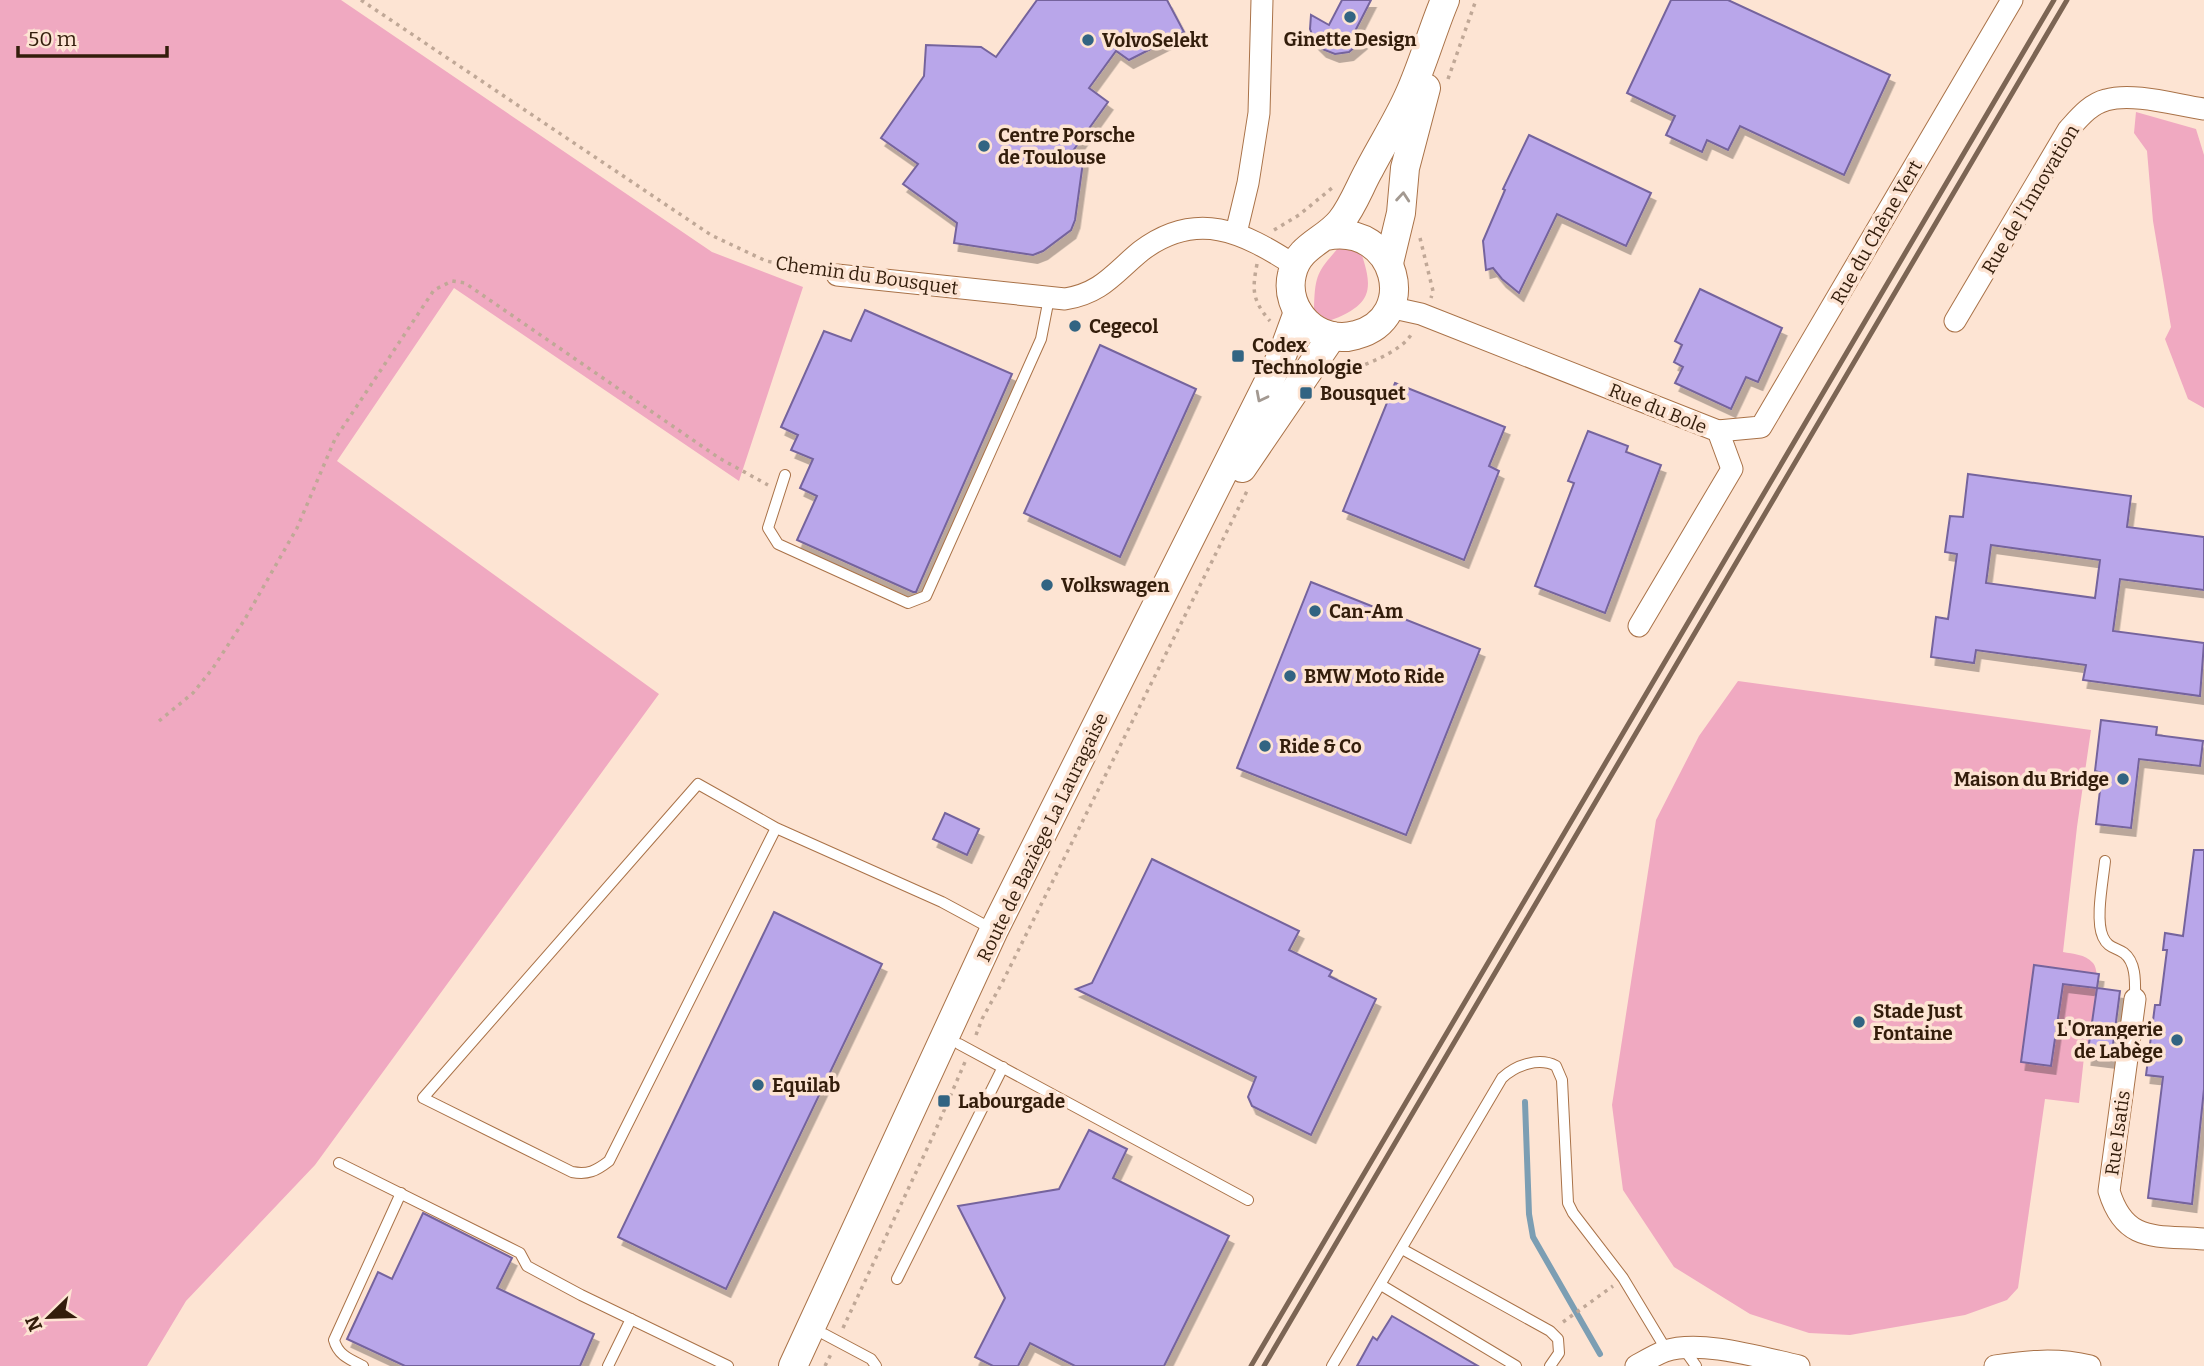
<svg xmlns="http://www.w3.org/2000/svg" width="2204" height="1366" font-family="Bitter,serif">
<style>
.green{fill:#f0a9c1}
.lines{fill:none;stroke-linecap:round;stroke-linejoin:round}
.stream{stroke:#7c9eb3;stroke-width:6}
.building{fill:#b9a6ea;stroke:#75649d;stroke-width:2;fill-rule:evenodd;filter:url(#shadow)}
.service-casing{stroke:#a97248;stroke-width:12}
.minor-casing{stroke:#a97248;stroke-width:23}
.secondary-casing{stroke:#a97248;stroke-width:30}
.path{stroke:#c0a897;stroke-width:3.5;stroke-dasharray:3.5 5;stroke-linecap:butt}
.service{stroke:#fff;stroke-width:10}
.minor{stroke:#fff;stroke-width:21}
.secondary{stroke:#fff;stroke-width:28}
.rail{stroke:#7c6554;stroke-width:5}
.oneway{stroke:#a39991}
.poi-dot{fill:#326482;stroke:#fde4d3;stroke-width:2.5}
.labels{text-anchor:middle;stroke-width:7;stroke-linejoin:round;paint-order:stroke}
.poi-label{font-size:19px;font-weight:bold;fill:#331d0b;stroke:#fde4d3;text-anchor:start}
.street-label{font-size:19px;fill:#331d0b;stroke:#fde4d3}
</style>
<defs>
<filter id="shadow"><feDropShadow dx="4.5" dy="8" stdDeviation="0" flood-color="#0004"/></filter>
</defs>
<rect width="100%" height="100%" fill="#fde4d3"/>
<g class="green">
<path d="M0,0h341l371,252 91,35 -64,194 -285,-193 -117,173 322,233 -344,471 -129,136 -39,65h-147z"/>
<path d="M2136,112l60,17 8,26v253l-16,-9 -23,-60 6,-12 -18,-106 -6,-70 -13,-18z"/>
<path d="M1341,245l19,5c15,41 11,55 -31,71l-15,-11c1,-36 3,-38 27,-65z"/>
<path d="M1738,681l353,49 -14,97 -14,125c10,2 22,2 30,11 11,13 -3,76 -6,94h-3l-5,46 -34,-4 -27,189 -11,12 -42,15 -115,20 -41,-2 -59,-19 -76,-47 -51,-77 -11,-85 44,-285 43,-84z"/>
</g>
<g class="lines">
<path class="stream" d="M1525,1102l4,112 4,23 67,117"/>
</g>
<g class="building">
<path d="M1037,0h130l17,32 -55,28 -13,-9 -27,37 19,14 -38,53h14l-9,65 -4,10 -28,21 -10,4 -79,-12 3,-20 -54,-39 15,-20 -37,-26 43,-62 2,-31 55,2 15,10z"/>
<path d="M1342,0h29l-19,37 10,4 -13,11 -14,2 -13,-5 -7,-7 -5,-13 1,-14 18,10z"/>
<path d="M1671,0h57l162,75 -46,100 -104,-49 -12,24 -21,-10 -5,12 -36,-17 9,-19 -48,-23z"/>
<path d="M1529,135l122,58 -25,53 -69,-32 -38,79 -17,-14 -9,-11 -7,2 -3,-29 22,-51 -2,-1z"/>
<path d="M1700,289l82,39 -24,54 -12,-5 -15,32 -56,-26 8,-16 -9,-5 8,-17 -7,-4z"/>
<path d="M865,310l147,64 -96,218h-3l-116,-52 20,-44 -17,-8 13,-29 -22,-9 7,-15 -17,-8 43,-96 27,10z"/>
<path d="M1100,345l96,44 -76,168 -96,-44z"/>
<path d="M1395,383l110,44 -16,39 10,5 -35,89 -121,-49z"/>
<path d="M1588,431l40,15 -2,6 35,13 -56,148 -70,-27 39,-103 -6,-2z"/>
<path d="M1968,474l163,22 -4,31 77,10v53l-84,-11 -7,52 91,12 -4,53 -117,-16 3,-15 -110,-15 -2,13 -43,-6 5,-40 12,2 9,-65 -12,-2 5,-36 13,1zM1991,545l109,15 -5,38 -109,-15z"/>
<path d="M1311,582l169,67 -74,186 -169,-67z"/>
<path d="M2101,720l56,7 -1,8 47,6 -3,25 -61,-7 -8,69 -35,-4 6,-51 -7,-2z"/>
<path d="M945,813l34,16 -12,26 -34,-16z"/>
<path d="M2194,850h10v239l-12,115 -44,-6 15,-121 -17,-2 9,-70h5l7,-55h-4l2,-17 18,3z"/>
<path d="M1152,859l147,72 -10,19 43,21 -3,5 47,23 -65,136 -59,-29 -4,-9 8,-20 -180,-88 16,-6z"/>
<path d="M774,912l108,52 -156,325 -108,-52z"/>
<path d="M2034,965l65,9 -2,14 23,3 -9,69 -24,-3 10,-69 -34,-4 -12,82 -30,-4z"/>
<path d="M1089,1130l38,19 -14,29 116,58 -65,130h-89l-45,-23 -12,23h-25l-18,-9 30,-59 -47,-92 101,-17z"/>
<path d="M423,1213l89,45 -15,30 97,46 -14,32h-175l-58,-27 31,-67 14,7z"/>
<path d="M1392,1316l86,50h-121l16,-29 4,3z"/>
</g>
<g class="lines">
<g class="service-casing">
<g id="service">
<path d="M785,475l-17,53 10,16 130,59 18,-7 115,-257 8,-41"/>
<path d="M776,828l-78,-44 -275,314 149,74c16,3 24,-1 37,-11l167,-333 166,74 50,27"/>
<path d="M2105,861c-2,20 -10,59 -2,76 5,11 12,10 21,16 13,10 11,32 11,46"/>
<path d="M959,1044l289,156"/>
<path d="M339,1163l181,90 7,13 54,29 147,71"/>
<path d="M1402,1249l148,82 8,8 1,14 -9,13"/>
<path d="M897,1279l106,-212"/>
<path d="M1381,1285l135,81"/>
<path d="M824,1334l47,25 5,7"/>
<path d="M1684,1349l12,17"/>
<path d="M363,1366c-14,-7 -25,-11 -29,-26l67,-147"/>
<path d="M608,1366l23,-47"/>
<path d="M1332,1366l170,-288c14,-13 37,-21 54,-12l6,14 6,123 5,10 50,65 44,73"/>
</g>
</g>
<g class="minor-casing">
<g id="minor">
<path d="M1236,233l12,-50 11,-70 3,-113"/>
<path d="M837,275l228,24c37,-6 49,-26 76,-48 56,-42 102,-19 153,14"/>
<path d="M1389,307l32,7 297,117 14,38 -93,157"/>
<path d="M1955,321l113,-191c11,-12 22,-26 38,-30 27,-8 70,5 98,9"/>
<path d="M1718,431l43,-4 251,-427"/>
<path d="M2135,999l-26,192c16,53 48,44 95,48"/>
<path d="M1636,1366c9,-5 19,-11 29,-15 36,-12 97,7 134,15"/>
<path d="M1995,1366c33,-5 62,-8 95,0"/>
</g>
</g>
<g class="secondary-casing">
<g id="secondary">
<path d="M1326,236c71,-14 95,82 30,99 -37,11 -73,-24 -64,-61 6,-28 33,-33 49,-53 12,-15 19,-35 28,-51 13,-25 29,-50 40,-75 14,-31 23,-64 36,-95"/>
<path d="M1389,263l12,-50 4,-45 21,-80"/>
<path d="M1242,468l90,-132"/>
<path d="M793,1366l201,-436 289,-577 15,-41"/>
</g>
</g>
<g class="path">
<path d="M361,0l350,235 55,26 53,10"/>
<path d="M1448,79l28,-79"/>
<path d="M1274,230l25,-15 33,-27"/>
<path d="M1420,238l13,53 -2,7"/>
<path d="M1257,264c-5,26 -5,36 13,57"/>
<path d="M1333,375c22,-6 71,-22 80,-44"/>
<path d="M159,721l34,-28 20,-25 32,-49 52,-91 38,-89 99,-149 18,-9 13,2 254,175 49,27"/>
<path d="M976,1035l6,-16 20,-36 245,-492"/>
<path d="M1563,1322l50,-36"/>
<path d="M843,1328l90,-192 32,-74"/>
<path d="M825,1366l6,-12"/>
</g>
<use href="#service" class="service"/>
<use href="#minor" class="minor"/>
<use href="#secondary" class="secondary"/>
<g class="rail">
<path d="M1251,1366l803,-1366"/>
<path d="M1264,1366l803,-1366"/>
</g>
</g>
<defs><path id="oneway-chevron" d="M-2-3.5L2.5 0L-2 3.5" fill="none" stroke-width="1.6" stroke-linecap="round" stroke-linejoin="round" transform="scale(1.75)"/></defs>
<g class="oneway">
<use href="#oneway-chevron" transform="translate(1403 197) rotate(-85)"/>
<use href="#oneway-chevron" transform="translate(1261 397) rotate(117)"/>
</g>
<g class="poi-dot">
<circle cx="1350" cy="17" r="7"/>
<circle cx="1088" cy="40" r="7"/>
<circle cx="984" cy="146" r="7"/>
<circle cx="1075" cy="326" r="7"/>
<rect x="1231" y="349" width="14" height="14" rx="3.5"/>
<rect x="1299" y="386" width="14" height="14" rx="3.5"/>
<circle cx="1047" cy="585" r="7"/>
<circle cx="1315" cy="611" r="7"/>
<circle cx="1290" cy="676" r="7"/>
<circle cx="1265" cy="746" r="7"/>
<circle cx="2123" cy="779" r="7"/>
<circle cx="1859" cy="1022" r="7"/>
<circle cx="2177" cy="1040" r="7"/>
<circle cx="758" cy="1085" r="7"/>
<rect x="937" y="1094" width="14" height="14" rx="3.5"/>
</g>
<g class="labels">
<g class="poi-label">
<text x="1350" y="46" text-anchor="middle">Ginette Design</text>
<text x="1102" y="47">VolvoSelekt</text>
<text x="998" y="142">Centre Porsche<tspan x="998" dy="22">de Toulouse</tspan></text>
<text x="1089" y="333">Cegecol</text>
<text x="1252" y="352">Codex<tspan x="1252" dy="22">Technologie</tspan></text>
<text x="1320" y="400">Bousquet</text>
<text x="1061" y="592">Volkswagen</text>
<text x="1329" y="618">Can-Am</text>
<text x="1304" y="683">BMW Moto Ride</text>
<text x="1279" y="753">Ride &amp; Co</text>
<text x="2109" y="786" text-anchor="end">Maison du Bridge</text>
<text x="1873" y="1018">Stade Just<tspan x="1873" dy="22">Fontaine</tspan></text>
<text x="2163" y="1036" text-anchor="end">L'Orangerie<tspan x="2163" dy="22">de Labège</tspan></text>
<text x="772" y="1092">Equilab</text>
<text x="958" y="1108">Labourgade</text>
</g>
<g class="street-label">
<text transform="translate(2030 199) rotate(-59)" y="7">Rue de l'Innovation</text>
<text transform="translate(1876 232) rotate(-60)" y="7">Rue du Chêne Vert</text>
<text transform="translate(867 275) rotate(8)" y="7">Chemin du Bousquet</text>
<text transform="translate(1658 408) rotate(22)" y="7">Rue du Bole</text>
<text transform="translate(1042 837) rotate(-64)" y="7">Route de Baziège La Lauragaise</text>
<text transform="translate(2117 1133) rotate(-82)" y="7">Rue Isatis</text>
</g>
</g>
<g transform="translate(49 1317) rotate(247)" stroke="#fde4d3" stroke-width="5" paint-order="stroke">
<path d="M0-5L12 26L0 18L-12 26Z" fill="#331d0b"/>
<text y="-10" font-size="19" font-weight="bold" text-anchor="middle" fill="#331d0b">N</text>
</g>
<path d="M18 46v10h149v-10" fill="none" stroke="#331d0b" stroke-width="3.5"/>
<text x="28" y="46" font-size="21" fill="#331d0b" stroke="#fde4d3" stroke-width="5" paint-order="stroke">50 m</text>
</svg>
